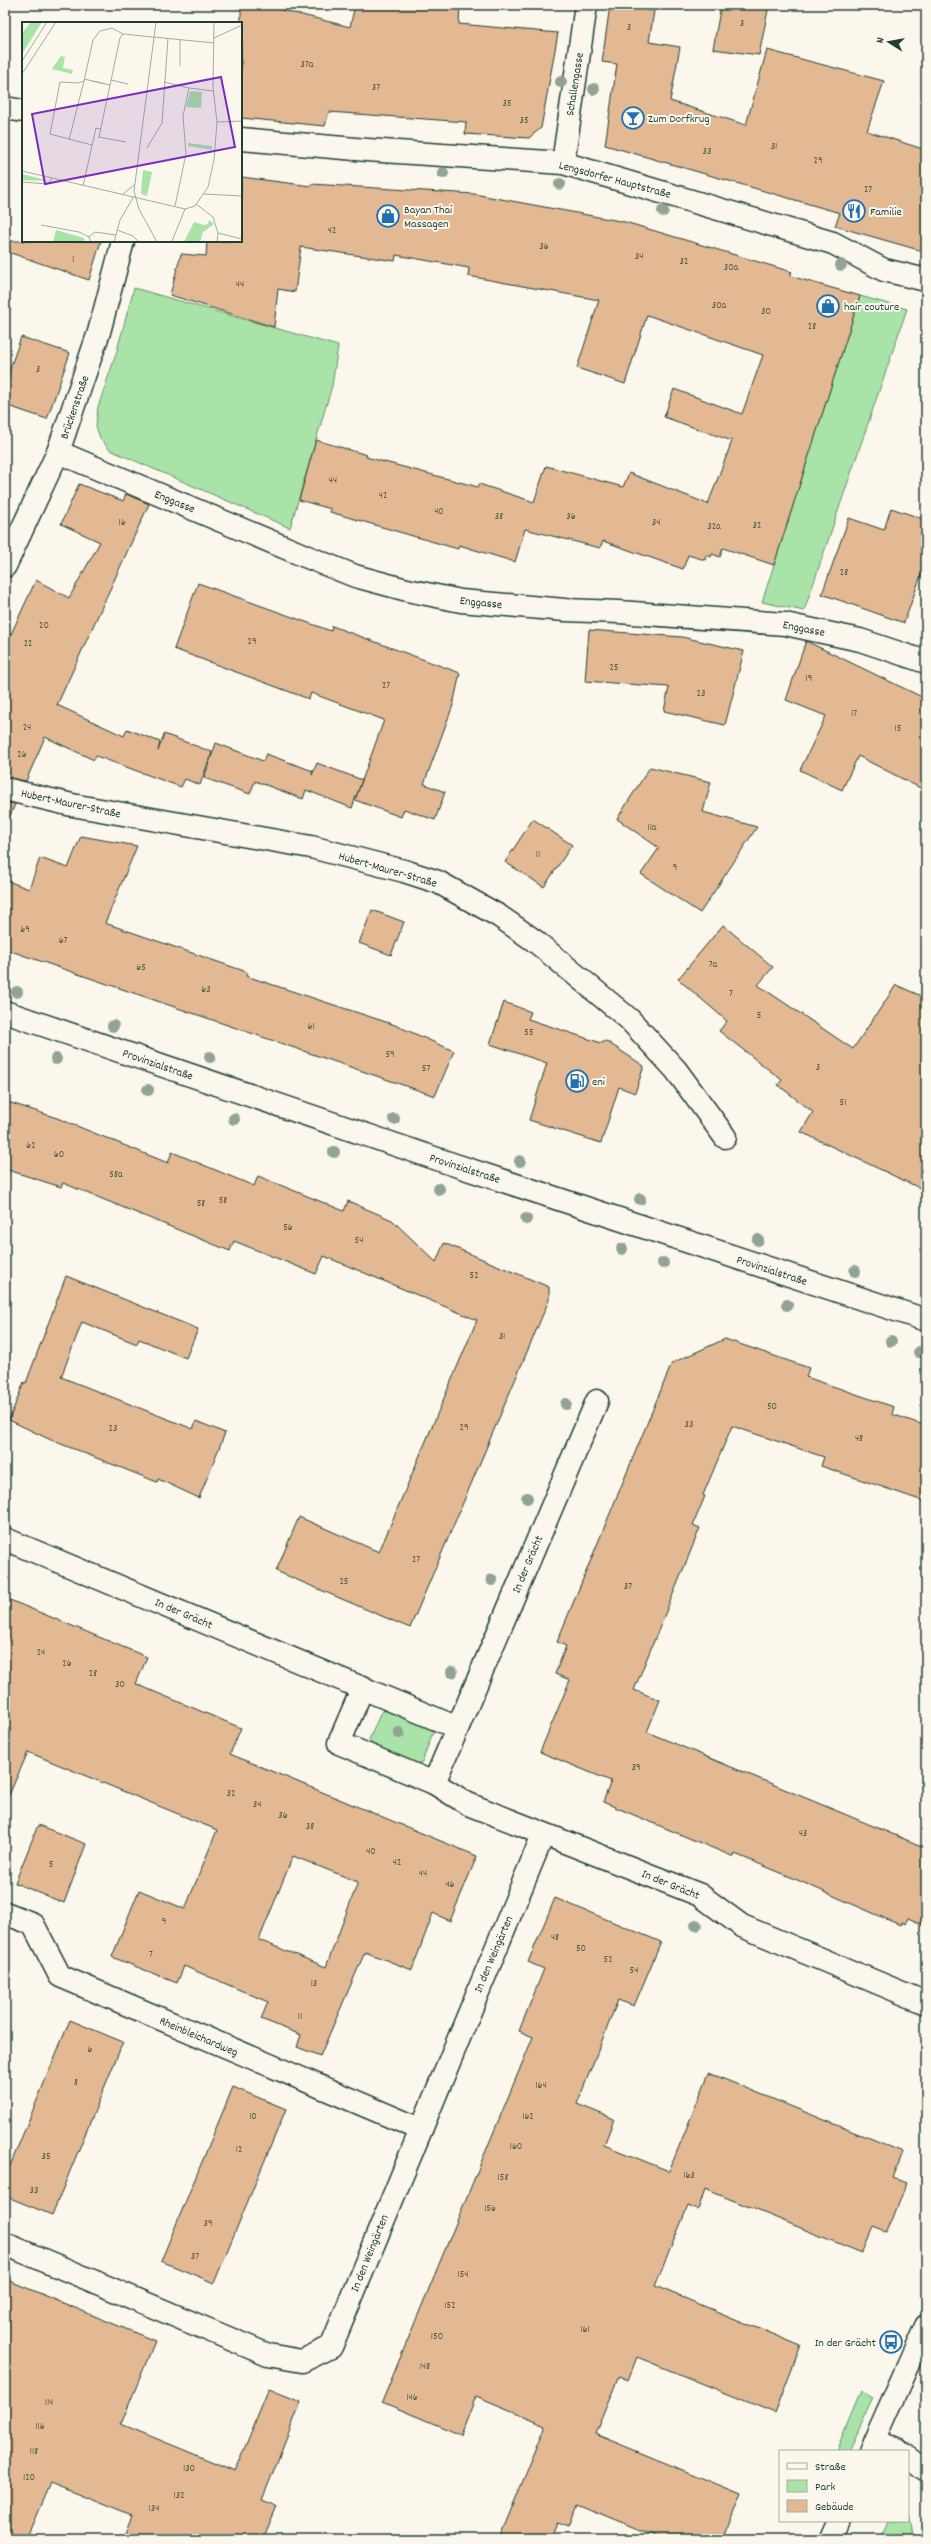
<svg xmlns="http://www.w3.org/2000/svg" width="931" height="2544" font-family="Dekko,sans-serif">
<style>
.green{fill:#aae3a7;stroke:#64906e}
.building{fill:#e2b993;stroke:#1f3d34;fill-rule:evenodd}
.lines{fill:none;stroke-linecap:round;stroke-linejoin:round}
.minor-casing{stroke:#1f3d34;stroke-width:25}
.tertiary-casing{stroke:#1f3d34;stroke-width:25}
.secondary-casing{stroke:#1f3d34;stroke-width:25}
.minor{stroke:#fbf7ec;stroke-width:22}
.tertiary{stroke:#fbf7ec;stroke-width:22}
.secondary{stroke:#fbf7ec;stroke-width:22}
.tree{fill:#91a393}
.labels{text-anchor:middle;stroke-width:4;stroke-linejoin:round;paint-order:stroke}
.number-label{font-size:10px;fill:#505c4c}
.street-label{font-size:12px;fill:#1f3d34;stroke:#fbf7ec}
.poi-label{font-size:12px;fill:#1f3d34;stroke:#fbf7ec;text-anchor:start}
.inset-road{fill:none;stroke:#a3ada2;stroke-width:1}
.view{fill:#7b2cbf;fill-opacity:0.15;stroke:#7b2cbf;stroke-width:2}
.inset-edge{fill:none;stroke:#1f3d34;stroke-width:2}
</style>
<rect width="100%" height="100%" fill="#fbf7ec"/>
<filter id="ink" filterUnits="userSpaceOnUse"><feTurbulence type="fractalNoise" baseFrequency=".025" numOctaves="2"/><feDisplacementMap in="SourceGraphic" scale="8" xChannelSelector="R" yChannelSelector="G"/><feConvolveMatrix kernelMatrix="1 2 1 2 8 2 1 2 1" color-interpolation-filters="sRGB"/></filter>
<g filter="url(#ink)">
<g class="green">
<path d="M134,288l204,58 -6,40 -42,142 -180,-78 -10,-12 -4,-12 2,-19 18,-53z"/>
<path d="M860,296l47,13 -103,302 -42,-9z"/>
<path d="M388,1709l41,16 4,7 -11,30 -8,3 -40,-17 -5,-8 12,-28z"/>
<path d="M861,2391l12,6 -25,54h-12z"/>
<path d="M908,2515l3,13 -2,11h-31l8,-18h22z"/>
</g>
<g class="building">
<path d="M241,5h21l88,22 5,-22h105l-1,19 99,9 -17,95 -12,10 -64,-4 1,-12 -137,-10 -4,14 -84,-8z"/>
<path d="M610,5l44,6 -5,31 31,5 -10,54 76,24 21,-75 117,31 -17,50 59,19v102l-91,-26 5,-13 -235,-68 12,-81 -15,-2z"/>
<path d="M721,5h48l-10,50 -46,-6z"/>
<path d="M241,177l70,9v-2l163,10 151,28 167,50 -2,4 70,20 -86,269 -51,-17 -3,9 -8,-3 -1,3 -5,-2 -1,5 -17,-5 -5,14 -80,-28 -3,7 -75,-19 -10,33 -56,-17 -1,4 -128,-37 1,-3 -32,-9 17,-60 51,15 -1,2 112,30 1,-3 55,18 12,-36 77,21 6,-14 79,31 24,-63 -68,-24 10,-28 68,25 21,-59 -116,-40 -22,69 -48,-16 22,-68 -131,-24 1,-8 -73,-13 -1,6 -94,-14 -6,45 -17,-3 -4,38 -104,-32 11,-41 25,2 1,-15h34z"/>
<path d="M5,241h96l-12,39 -84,-29z"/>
<path d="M21,337l49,16 -23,66 -42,-14v-22z"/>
<path d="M79,484l44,17 3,-7 23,10 -92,201 67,31 3,-7 33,13 -2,9 6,-17 48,18 -12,33 -15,-6 -4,8 -85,-31 -2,4 -49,-23 -19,44 -21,-4v-130l31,-67 33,18 31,-56 -39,-18z"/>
<path d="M891,508l35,12v41l-22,62 -82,-29 27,-76 35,12z"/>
<path d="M198,583l133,48 1,-5 128,47 -7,32 -29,79 21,8 -10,28 -31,-11 -3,8 -46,-17 29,-80 -73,-27 -2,6 -135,-50z"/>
<path d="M589,630l93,7 62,14 -19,74 -61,-14 5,-24 -84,-6z"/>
<path d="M806,641l120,58v92l-68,-35 -16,34 -42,-20 26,-54 -40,-16z"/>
<path d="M216,743l47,18 3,-7 47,17 -1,4 5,-12 45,17 -10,28 -46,-18 -3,9 -48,-18 -5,13 -46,-16z"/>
<path d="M650,767l61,15 -8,30 54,15 -57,86 -59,-39 18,-26 -42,-29z"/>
<path d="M5,802l10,2 -10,24z"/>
<path d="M533,819l39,26 -28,42 -39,-25z"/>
<path d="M81,836l56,10 -32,77 142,49 -1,4 149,49 59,26 -19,45 -430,-147v-69l24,9 11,-31 28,10z"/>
<path d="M372,910l32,12 -13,33 -32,-12z"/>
<path d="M723,925l50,42 -15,18 95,64 43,-64 30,13v193l-125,-59 12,-20 -35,-27 4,-5 -63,-49 8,-10 -49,-42z"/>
<path d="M504,1002l27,10 -3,7 73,24 5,-2 38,25 -9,27 -16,-6 -18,56 -72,-23 18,-57 -57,-19z"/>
<path d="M5,1101l52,17 111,45 4,-11 82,34 4,-10 86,35 4,-10 44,19 44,42 8,-19 105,44v13l-139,328 -134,-57 23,-54 80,35 98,-232 -153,-64 -8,18 -82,-33 -4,10 -167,-68 -2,4 -56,-18z"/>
<path d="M66,1276l132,53 -12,29 -47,-19 -2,5 -55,-22 -21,55 132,52 3,-8 29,12 -26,65 -41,-19 -1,3 -106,-42 -42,-20 15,-38 2,1z"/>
<path d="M725,1339l84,29 -3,9 88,30 -2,7 34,12v76l-105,-36 3,-9 -92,-31 -29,69 2,1 -12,29 7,3 -66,162 26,10 -13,32 279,116v78l-18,-8 -3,6 -4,-2 -1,3 -114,-50 -51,-21 -1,3 -131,-55 8,-21 -71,-29 30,-72 -15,-6 11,-28 -9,-4 115,-279z"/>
<path d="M5,1598l142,59 -11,27 105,44 -11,26 247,102 -27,65 -17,-8 -21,57 -47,-18 -45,104 -23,-9 4,-12 -40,-16 7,-17 -84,-36 -7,17 -65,-26 27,-67 46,19 32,-79 -189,-78 -23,52zM293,1856l65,26 -32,85 -67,-27z"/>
<path d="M38,1825l48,19 -22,59 -49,-20z"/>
<path d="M555,1898l106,44 -27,64 -16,-6 -41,104 37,15 -10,26 65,26 40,-98 194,79 -10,26 13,5 -13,35 -7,14 -13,-5 -11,26 -157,-64 -7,21 -10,-4 -33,80 146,60 -26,67 -138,-56 -9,23 -9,-4 -24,58 146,60 -18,45h-61l-85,-35 -9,23 -11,-4 -6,16h-52l47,-114 -70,-29 -15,39 -79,-33 151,-365 -14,-6 25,-62 -16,-7z"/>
<path d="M70,2020l53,22 -71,173 -47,-19v-18z"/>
<path d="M233,2087l53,22 -72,174 -53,-22z"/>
<path d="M5,2279l150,62 -34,83 114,47 34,-82 32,13 -39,98 15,6 -14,33h-141l10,-23 -82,-33 -24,56h-21z"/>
</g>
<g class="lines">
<g class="minor-casing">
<g id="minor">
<path d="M5,108l18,3"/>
<path d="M241,139l126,11 196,13 270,80 51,27 42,10"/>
<path d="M563,163l23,-158"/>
<path d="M58,452l247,104 50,20 52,14 54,11 104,9 54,2 166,12 75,16 66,22"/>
<path d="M5,566l53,-114 41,-120 24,-91"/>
<path d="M5,789l67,16 239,42 93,24 34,11 61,34 36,25 94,78 47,51 49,67"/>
<path d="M5,1539l453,189"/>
<path d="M363,1687l-24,56 95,40 34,21 232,91 42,31 184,77"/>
<path d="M434,1783l163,-382"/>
<path d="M5,1913l28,11 27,52 360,153"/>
<path d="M5,2244l263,111 34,6 29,-14 212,-512"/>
<path d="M874,2441l23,10"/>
<path d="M908,2456l18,14"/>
</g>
</g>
<g class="tertiary-casing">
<g id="tertiary">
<path d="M870,2451l56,-125"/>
<path d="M831,2539l8,-18"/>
</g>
</g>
<g class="secondary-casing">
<path id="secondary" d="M5,1012l444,151 477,157"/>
</g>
<use href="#minor" class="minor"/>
<use href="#tertiary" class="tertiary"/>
<use href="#secondary" class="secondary"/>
</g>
<g class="tree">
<circle cx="561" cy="82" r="6"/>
<circle cx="594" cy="89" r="6"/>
<circle cx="443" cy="173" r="6"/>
<circle cx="560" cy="184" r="6"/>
<circle cx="663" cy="211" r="6"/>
<circle cx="841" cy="265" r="6"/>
<circle cx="17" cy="992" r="6"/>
<circle cx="113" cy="1026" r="6"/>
<circle cx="210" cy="1057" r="6"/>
<circle cx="56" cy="1059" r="6"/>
<circle cx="148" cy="1090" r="6"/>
<circle cx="234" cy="1119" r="6"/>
<circle cx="394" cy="1119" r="6"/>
<circle cx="334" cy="1152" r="6"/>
<circle cx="520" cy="1161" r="6"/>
<circle cx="439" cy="1189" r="6"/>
<circle cx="640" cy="1199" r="6"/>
<circle cx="526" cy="1219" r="6"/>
<circle cx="758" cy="1240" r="6"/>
<circle cx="622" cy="1249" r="6"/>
<circle cx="663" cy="1263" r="6"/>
<circle cx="855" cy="1271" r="6"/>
<circle cx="787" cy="1305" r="6"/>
<circle cx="891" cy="1341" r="6"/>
<circle cx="919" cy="1352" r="6"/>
<circle cx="566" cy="1404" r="6"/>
<circle cx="527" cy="1498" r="6"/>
<circle cx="492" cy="1580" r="6"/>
<circle cx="452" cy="1672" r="6"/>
<circle cx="399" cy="1733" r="6"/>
<circle cx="696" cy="1925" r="6"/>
</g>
</g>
<defs>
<g id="bar-ring" transform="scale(1.15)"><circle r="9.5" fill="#fbf7ec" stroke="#1f6fb2" stroke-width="1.5"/><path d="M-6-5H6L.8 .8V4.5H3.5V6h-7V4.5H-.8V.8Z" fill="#1f6fb2"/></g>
<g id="restaurant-ring" transform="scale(1.15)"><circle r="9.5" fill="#fbf7ec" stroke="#1f6fb2" stroke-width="1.5"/><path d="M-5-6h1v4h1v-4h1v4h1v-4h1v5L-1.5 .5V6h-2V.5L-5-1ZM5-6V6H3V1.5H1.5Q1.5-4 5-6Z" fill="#1f6fb2"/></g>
<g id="shop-ring" transform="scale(1.15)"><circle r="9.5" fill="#fbf7ec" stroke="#1f6fb2" stroke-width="1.5"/><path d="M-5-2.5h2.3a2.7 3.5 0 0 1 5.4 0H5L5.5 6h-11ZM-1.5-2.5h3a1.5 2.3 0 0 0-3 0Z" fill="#1f6fb2"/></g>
<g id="fuel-ring" transform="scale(1.15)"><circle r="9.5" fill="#fbf7ec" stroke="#1f6fb2" stroke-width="1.5"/><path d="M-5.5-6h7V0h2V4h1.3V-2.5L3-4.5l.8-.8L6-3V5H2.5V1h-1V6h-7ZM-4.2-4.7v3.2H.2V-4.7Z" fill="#1f6fb2"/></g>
<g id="bus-ring" transform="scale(1.15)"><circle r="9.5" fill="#fbf7ec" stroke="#1f6fb2" stroke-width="1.5"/><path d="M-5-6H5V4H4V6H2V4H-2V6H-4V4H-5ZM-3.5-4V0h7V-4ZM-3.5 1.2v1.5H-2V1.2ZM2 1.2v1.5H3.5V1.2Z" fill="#1f6fb2"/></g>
</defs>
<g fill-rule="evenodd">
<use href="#bar-ring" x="633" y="118"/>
<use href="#restaurant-ring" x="854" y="211"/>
<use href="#shop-ring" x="388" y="216"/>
<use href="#shop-ring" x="828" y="306"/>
<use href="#fuel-ring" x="577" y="1081"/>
<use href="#bus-ring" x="891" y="2342"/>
</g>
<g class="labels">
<g class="number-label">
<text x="742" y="26">3</text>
<text x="629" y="30">3</text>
<text x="307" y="67">37a</text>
<text x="376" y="90">37</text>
<text x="507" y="106">35</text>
<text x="524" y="123">35</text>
<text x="774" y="149">31</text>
<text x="707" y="154">33</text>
<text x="818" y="163">29</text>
<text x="868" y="192">27</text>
<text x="332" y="233">42</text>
<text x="544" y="249">36</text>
<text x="639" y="259">34</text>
<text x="73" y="262">1</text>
<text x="684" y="264">32</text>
<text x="731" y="270">30a</text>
<text x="240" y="287">44</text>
<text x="719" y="308">30a</text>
<text x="766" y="314">30</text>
<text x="812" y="329">28</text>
<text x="38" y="372">3</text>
<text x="333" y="483">44</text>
<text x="383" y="498">42</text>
<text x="439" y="514">40</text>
<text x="499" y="519">38</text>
<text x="571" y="519">36</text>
<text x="122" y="525">16</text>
<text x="656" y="525">34</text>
<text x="757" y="528">32</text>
<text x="714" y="529">32a</text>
<text x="844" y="575">28</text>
<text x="44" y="628">20</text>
<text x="252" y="644">29</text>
<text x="28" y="646">22</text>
<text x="614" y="670">25</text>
<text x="809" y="681">19</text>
<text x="386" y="688">27</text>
<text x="701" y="696">23</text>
<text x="854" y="716">17</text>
<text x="27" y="730">24</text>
<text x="898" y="731">15</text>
<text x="22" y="757">26</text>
<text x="652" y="830">11a</text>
<text x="538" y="857">11</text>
<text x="675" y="870">9</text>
<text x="25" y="932">69</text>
<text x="63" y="943">67</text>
<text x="713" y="967">7a</text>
<text x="141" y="970">65</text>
<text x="206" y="992">63</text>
<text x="731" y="996">7</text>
<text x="759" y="1018">5</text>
<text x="311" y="1029">61</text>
<text x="529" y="1035">55</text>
<text x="390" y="1057">59</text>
<text x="818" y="1070">3</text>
<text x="426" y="1071">57</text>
<text x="843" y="1105">51</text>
<text x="31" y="1148">62</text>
<text x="59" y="1157">60</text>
<text x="116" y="1177">58a</text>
<text x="223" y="1203">58</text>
<text x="201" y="1206">58</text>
<text x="288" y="1230">56</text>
<text x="359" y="1243">54</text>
<text x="474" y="1278">52</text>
<text x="502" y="1339">31</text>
<text x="772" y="1409">50</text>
<text x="689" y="1427">33</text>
<text x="464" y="1430">29</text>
<text x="113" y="1431">23</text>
<text x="859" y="1441">48</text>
<text x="416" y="1562">27</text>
<text x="344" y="1584">25</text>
<text x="628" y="1589">37</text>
<text x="41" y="1655">24</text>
<text x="67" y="1666">26</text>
<text x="93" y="1676">28</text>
<text x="120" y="1687">30</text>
<text x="636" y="1770">39</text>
<text x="231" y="1796">32</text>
<text x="257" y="1807">34</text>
<text x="283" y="1818">36</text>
<text x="310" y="1829">38</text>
<text x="803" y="1836">43</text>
<text x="371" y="1854">40</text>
<text x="397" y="1865">42</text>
<text x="51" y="1867">5</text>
<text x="423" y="1876">44</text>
<text x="450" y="1887">46</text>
<text x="164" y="1924">9</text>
<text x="555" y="1940">48</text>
<text x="581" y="1951">50</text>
<text x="151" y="1957">7</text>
<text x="608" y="1962">52</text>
<text x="634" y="1973">54</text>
<text x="314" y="1986">13</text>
<text x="300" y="2019">11</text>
<text x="90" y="2052">6</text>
<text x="76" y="2085">8</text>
<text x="541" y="2088">164</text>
<text x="253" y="2119">10</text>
<text x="528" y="2119">162</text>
<text x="516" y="2149">160</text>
<text x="239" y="2152">12</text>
<text x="46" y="2159">35</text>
<text x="689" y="2178">163</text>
<text x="503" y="2180">158</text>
<text x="34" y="2193">33</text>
<text x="490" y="2211">156</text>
<text x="208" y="2226">39</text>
<text x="195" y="2259">37</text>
<text x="463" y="2277">154</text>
<text x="450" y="2308">152</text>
<text x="585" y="2332">161</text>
<text x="437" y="2339">150</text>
<text x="425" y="2369">148</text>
<text x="412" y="2400">146</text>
<text x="49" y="2405">114</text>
<text x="40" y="2429">116</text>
<text x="34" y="2454">118</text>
<text x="189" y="2471">130</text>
<text x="29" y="2480">120</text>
<text x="179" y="2498">132</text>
<text x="154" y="2511">134</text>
</g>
<g class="street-label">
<text transform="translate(574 84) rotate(-81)" y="4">Schallengasse</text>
<text transform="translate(615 179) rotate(15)" y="4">Lengsdorfer Hauptstraße</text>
<text transform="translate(74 407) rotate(-71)" y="4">Brückenstraße</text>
<text transform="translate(175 501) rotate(22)" y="4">Enggasse</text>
<text transform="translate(481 602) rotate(6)" y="4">Enggasse</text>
<text transform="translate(804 628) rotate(11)" y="4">Enggasse</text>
<text transform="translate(71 803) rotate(12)" y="4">Hubert-Maurer-Straße</text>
<text transform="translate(388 869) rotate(16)" y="4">Hubert-Maurer-Straße</text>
<text transform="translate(158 1064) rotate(19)" y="4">Provinzialstraße</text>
<text transform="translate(465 1168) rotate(18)" y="4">Provinzialstraße</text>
<text transform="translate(772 1270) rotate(18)" y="4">Provinzialstraße</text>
<text transform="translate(527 1564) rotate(-67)" y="4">In der Grächt</text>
<text transform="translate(184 1613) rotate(23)" y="4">In der Grächt</text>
<text transform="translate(671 1884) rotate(22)" y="4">In der Grächt</text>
<text transform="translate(493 1954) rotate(-67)" y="4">In den Weingärten</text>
<text transform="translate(199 2036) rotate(23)" y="4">Rheinbleichardweg</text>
<text transform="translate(369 2253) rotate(-68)" y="4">In den Weingärten</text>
</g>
<g class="poi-label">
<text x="648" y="122">Zum Dorfkrug</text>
<text x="404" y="213">Bayan Thai<tspan x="404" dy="14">Massagen</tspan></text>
<text x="870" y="215">Familie</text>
<text x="844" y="310">hair couture</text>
<text x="592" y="1085">eni</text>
<text x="876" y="2346" text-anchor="end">In der Grächt</text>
</g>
</g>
<g transform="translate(22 22)">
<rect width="220" height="220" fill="#fbf7ec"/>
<path d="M9,0h11l-20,32v-21zM39,34l4,1 -2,11 10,2 -1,4 -20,-5zM168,69l12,1 -1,16 -15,-1zM166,121l24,3v4l-24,-4zM121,148l9,2 -5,24 -6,-2zM0,152l24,6 1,1 -25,-1zM187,198l5,4 -11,8 -3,10h-16l10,-20 10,3 4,-1zM34,208l28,8 1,4h-32z" fill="#aae3a7"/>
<path class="inset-road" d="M134,0l-22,169 5,18 18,33M192,16l28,-13M0,39l25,-39M158,44v-27M0,52l34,-52M62,57l26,6M89,58l17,4M70,59l13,3M142,60l25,6 24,3M195,100l25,-1M76,115l28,5M77,115l21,-99 3,-4 91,9M47,118l15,-59M70,123l-42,-11 10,-52 18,1 6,-2 9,-41 7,-9 12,-3 11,6M125,126l15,-25 6,-85M0,149l163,38 10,-3 13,-19 6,-27 3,-38 -4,-35 1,-65M0,160l26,2 4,-6M61,164l13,-58 5,1M101,172l11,-9M182,172l38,2M174,182l17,13 5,16 -1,9M153,184l11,-52 -3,-38 6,-28M19,203l38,7 10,5 2,5M95,208l16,6 6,6M196,211l24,6M67,215l6,-5 21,3M150,219l13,-32M92,220l6,-22 14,-24"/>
<path class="view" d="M199,55l14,70 -190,37 -13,-70z"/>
<rect width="220" height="220" class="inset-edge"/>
</g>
<rect width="931" height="2544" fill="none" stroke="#fbf7ec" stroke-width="20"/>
<rect x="10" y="10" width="911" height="2524" fill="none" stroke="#1f3d34" stroke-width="1.5" filter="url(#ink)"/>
<rect x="779" y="2450" width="130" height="72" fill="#fbf7ec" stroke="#a3ada2"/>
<rect x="787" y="2463" width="20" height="6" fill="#fbf7ec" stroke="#a3ada2"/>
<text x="815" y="2470" font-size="12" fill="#1f3d34">Straße</text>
<rect x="787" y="2480" width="20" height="12" fill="#aae3a7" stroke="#a3ada2"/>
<text x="815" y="2490" font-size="12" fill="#1f3d34">Park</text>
<rect x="787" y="2500" width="20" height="12" fill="#e2b993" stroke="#a3ada2"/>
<text x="815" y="2510" font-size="12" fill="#1f3d34">Gebäude</text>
<g transform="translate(889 42) rotate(281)" stroke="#fbf7ec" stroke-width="3" paint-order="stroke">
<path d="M0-3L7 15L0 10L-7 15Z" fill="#1f3d34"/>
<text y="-6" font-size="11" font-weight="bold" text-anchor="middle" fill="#1f3d34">N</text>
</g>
</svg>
